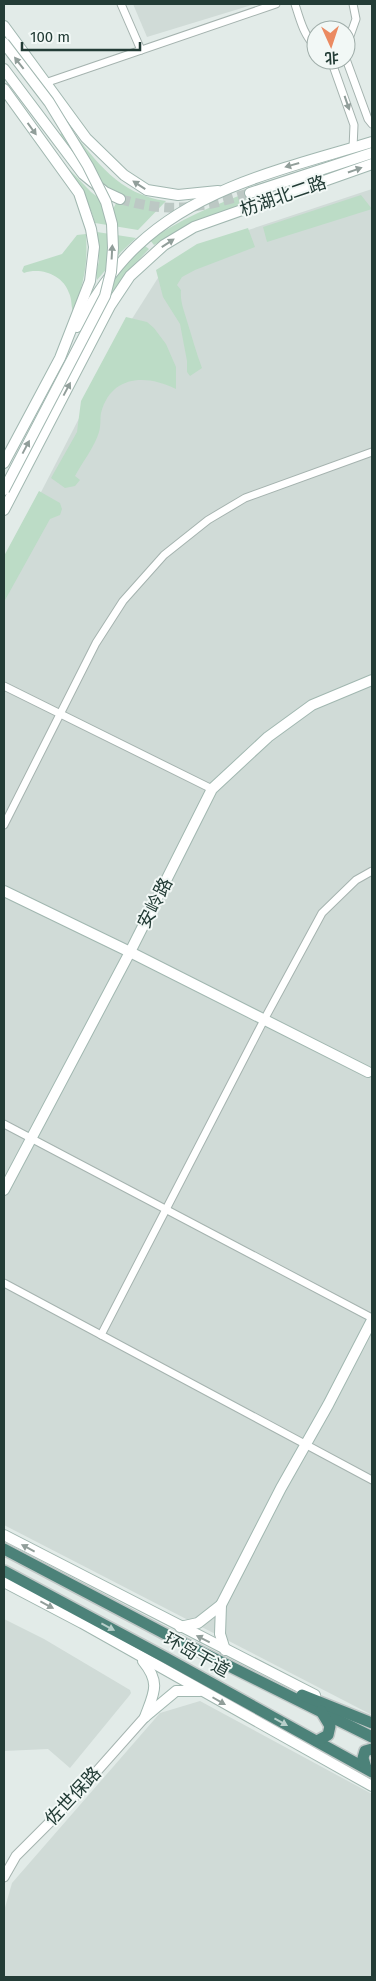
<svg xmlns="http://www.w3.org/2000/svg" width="376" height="1981" font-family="'Fira Sans','Noto Sans SC',sans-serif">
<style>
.built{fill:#d0dbd7}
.green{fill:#bcdcc6}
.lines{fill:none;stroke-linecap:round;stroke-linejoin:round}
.secondary-tunnel{stroke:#bcc8c4;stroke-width:10;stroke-dasharray:10 5;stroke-linecap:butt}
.minor-casing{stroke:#a5b3af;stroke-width:9}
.tertiary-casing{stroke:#a5b3af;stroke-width:11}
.secondary-casing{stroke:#a1b7b0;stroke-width:12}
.trunk-casing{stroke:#c1c8c7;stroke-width:14}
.minor{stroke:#fff;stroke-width:7}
.tertiary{stroke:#fff;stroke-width:9}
.secondary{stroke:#fff;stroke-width:10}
.trunk{stroke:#4c8279;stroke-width:11}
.secondary-bridge-casing{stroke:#a1b7b0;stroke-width:12;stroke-linecap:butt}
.secondary-bridge{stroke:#fff;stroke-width:10}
.oneway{fill:#919e9a}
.oneway2{fill:#b8cfca}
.labels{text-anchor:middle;stroke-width:4;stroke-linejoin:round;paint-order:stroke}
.street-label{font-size:18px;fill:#233c36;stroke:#f2f8f6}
</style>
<rect width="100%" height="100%" fill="#e2ebe8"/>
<g class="built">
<path d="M133,4h122l-108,33z"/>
<path d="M372,189v1526l-368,-190v-961l119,-231 40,-63 34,-23z"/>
<path d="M4,1619l40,20 86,51 1,3 -2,3 -59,72 -22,-19 -44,2z"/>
<path d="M200,1701l172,93v183h-368v-66l8,-28 148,-170z"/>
</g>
<g class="green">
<path d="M69,127c28,35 49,67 97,74l-28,29 -43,-7c-5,-21 -18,-39 -30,-58l26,27 22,17 7,-13 -15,-10 -46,-51z"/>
<path d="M246,193l4,11 -58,20 -38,21 -4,-5c31,-21 62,-34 96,-47z"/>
<path d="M361,195l11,14 -105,33 -4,-15z"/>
<path d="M248,228l7,19 -60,23 -13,7 -5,8 4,5c-1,12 3,20 6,31 5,16 9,31 15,47l-12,8 -3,-4v-11l-7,-37 -17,-27 -7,-27 41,-26z"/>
<path d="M97,232l39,6 -15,14 -24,28 -1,-7 3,-12z"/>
<path d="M86,234c2,31 -2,49 -13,78 -2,-6 -1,-13 -4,-19 -6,-18 -28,-26 -45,-20l-2,-2 2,-5 38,-12 15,-19z"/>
<path d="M145,246l4,3 -23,24 -20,29 8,-25 10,-13z"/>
<path d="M126,317l21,5 7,6 12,16 10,23v22c-30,-15 -65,-14 -75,24 -1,6 0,13 -2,19 -4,14 -17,31 -24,44l5,4 -5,6 -10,2 -14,-10 26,-46 4,-31z"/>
<path d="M39,491l21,12 2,6 -2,6 -10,4 -46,83v-46z"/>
</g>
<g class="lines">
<path class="secondary-tunnel" d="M120,199c51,15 81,9 130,-6"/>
<g class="minor-casing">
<g id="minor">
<path d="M121,4l20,46"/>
<path d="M295,4c5,16 9,32 21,43"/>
<path d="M353,4l3,15 -10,28v12l22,60 4,5"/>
<path d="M331,60l23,65 -1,23"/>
<path d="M45,83l231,-79"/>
<path d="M4,686l208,103"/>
<path d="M4,825l92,-182 27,-42 41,-46 44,-35 37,-22 127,-46"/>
<path d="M4,1124l368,194"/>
<path d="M4,1283l368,197"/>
<path d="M101,1335l164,-317 57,-105 34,-33 16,-9"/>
</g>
</g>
<g class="tertiary-casing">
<path id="tertiary" d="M4,1877l12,-21 50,-50 79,-89"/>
</g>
<g class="secondary-casing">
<g id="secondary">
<path d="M4,26l82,112 38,37 23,15 31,5 40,-4"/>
<path d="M4,69l79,105 22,18 15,7"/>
<path d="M4,89l75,104 12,36 3,18 -4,34 -30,77 -56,105"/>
<path d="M250,193l122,-40"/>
<path d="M77,327c17,-29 36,-59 61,-82 64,-60 153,-78 234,-103"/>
<path d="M4,510l106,-204 20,-30 34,-31 30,-18 178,-63"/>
<path d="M4,891l126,61 238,120"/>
<path d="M4,1190l126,-238 82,-163 56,-52 44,-32 60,-25"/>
<path d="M4,1535l311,160"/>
<path d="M4,1582l78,41 290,163"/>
<path d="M180,1627l18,-4 23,-18"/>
<path d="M225,1650l-5,-16 1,-29 60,-117 47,-83 44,-85"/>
<path d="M143,1661c18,22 11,32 2,56"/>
<path d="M146,1716l30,-25h24"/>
</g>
</g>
<g class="trunk-casing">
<g id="trunk">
<path d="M4,1549l167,88 201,100"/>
<path d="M4,1571l162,87 206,114"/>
<path d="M302,1695l70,28"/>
<path d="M317,1741l11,-6 2,-9 -9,-15"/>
<path d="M366,1768l-3,-10 2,-7 7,-2"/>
</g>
</g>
<use href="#minor" class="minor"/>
<use href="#tertiary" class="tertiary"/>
<use href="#secondary" class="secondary"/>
<use href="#trunk" class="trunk"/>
<g class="secondary-bridge-casing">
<path id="secondary-bridge" d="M4,43l45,59 39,64 18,36 6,22 1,24 -2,24 -6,24 -101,194"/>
</g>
<use href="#secondary-bridge" class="secondary-bridge"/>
</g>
<defs><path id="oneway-solid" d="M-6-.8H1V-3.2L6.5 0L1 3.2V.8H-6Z" transform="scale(1.25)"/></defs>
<g class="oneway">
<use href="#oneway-solid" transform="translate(19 63) rotate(-128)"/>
<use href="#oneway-solid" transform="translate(347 103) rotate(71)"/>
<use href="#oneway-solid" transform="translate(32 129) rotate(54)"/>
<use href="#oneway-solid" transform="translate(292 165) rotate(164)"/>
<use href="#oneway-solid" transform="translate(355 170) rotate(-19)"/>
<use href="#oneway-solid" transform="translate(139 185) rotate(-147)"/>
<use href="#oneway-solid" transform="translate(168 243) rotate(-33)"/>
<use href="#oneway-solid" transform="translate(112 252) rotate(-87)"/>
<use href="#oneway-solid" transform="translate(67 389) rotate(-62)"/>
<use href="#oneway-solid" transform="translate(26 447) rotate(-62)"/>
<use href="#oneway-solid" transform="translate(28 1548) rotate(-152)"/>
<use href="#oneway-solid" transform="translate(47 1605) rotate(28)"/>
<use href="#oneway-solid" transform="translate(203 1639) rotate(-153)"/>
<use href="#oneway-solid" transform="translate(219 1701) rotate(30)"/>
</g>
<g class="oneway2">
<use href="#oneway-solid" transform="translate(108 1627) rotate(28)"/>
<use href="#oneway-solid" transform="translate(281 1722) rotate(29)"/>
</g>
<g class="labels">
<g class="street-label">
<text transform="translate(283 196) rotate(-19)" y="6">枋湖北二路</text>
<text transform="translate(155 903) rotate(-63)" y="6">安岭路</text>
<text transform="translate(197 1655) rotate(29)" y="6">环岛干道</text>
<text transform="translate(73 1796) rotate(-47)" y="6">佐世保路</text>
</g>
</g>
<rect width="376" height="1981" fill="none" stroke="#233c36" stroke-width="10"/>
<g transform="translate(331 45) rotate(177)"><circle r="24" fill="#f2f8f6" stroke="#9fada9"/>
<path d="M0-4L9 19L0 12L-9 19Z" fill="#eb8a61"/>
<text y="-8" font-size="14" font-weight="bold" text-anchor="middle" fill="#233c36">北</text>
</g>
<path d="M22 42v8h118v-8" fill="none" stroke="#233c36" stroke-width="2.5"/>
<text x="30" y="42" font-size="15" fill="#233c36" stroke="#f2f8f6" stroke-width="4" paint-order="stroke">100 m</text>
</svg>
